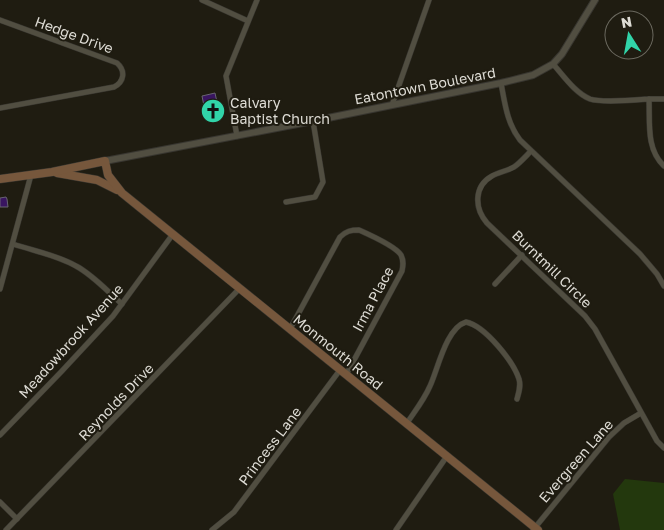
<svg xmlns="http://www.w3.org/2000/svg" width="664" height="530" font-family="'Golos Text',sans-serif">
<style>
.green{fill:#23380d}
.building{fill:#391560;stroke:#686471}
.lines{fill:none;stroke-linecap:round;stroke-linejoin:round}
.minor-casing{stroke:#383630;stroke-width:6}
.tertiary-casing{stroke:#383630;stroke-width:8}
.secondary-casing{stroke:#383630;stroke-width:9}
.minor{stroke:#514e41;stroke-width:5}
.tertiary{stroke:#514e41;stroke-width:6}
.secondary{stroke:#76573c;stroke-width:8}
.labels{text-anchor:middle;stroke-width:4;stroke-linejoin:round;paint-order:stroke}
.street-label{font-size:14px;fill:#dedcd5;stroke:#1f1c11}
.poi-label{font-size:14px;fill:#dedcd5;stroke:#1f1c11;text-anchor:start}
</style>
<rect width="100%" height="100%" fill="#1f1c11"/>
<path class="green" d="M625,479l39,4v47h-44l-7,-36z"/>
<g class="building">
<path d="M215,93l5,23 -11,3 -2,-14 -3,1 -2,-10z"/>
<path d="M6,197l1,2 1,8h-8v-9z"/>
</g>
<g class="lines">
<g class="minor-casing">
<g id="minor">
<path d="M202,0l46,21"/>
<path d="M0,20l117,43c9,8 7,19 -3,24l-114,21"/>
<path d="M553,64c10,11 22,29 37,35 12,4 45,1 59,0"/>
<path d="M501,83c4,21 6,40 19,57l120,114 17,20 7,12"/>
<path d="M664,99h-15c1,24 -3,50 15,67"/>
<path d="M392,105l37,-105"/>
<path d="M237,136l-11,-60 31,-76"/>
<path d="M531,151c-5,5 -11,12 -17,16 -7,4 -15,5 -22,9 -18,10 -18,32 -5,47l98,93 10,13 62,112 7,7"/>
<path d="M286,202l29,-5 8,-15 -10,-61"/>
<path d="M13,244c21,7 44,11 63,22 17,9 31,25 46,38"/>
<path d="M495,284l27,-29"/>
<path d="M0,289l31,-114"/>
<path d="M290,329l50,-92c6,-6 11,-7 19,-7 9,4 37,17 42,25 3,6 2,11 1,16l-56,104"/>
<path d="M407,423c8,-12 17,-23 23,-37 8,-17 16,-58 36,-64 19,4 47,39 53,57 2,7 0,13 -2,20"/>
<path d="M0,435l61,-63 52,-56 60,-82"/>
<path d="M0,502l17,17"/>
<path d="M6,530l234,-242"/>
<path d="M212,530l22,-18 106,-142"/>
<path d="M396,530l51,-74"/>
<path d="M533,530l76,-93 15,-14 17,-10"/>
</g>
</g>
<g class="tertiary-casing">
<path id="tertiary" d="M105,161l208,-40 188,-38 32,-8 20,-11 9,-10 33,-54"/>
</g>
<g class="secondary-casing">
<g id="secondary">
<path d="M57,173l40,7 20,10"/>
<path d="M0,179l52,-7 53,-11 3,14 14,18 416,337"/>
</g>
</g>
<use href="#minor" class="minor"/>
<use href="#tertiary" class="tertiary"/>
<use href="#secondary" class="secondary"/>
</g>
<defs>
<g id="church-disc" transform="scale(1.25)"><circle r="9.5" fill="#31d4a9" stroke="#1f1c11"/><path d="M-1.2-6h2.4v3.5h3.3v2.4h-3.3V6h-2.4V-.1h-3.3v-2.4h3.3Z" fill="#111"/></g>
</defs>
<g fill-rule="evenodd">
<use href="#church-disc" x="213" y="111"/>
</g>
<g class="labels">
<g class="street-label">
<text transform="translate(74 35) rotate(20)" y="5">Hedge Drive</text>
<text transform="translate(425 86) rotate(-11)" y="5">Eatontown Boulevard</text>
<text transform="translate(552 269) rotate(44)" y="5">Burntmill Circle</text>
<text transform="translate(373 299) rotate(-62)" y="5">Irma Place</text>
<text transform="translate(71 341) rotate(-48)" y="5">Meadowbrook Avenue</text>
<text transform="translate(338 352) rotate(39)" y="5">Monmouth Road</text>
<text transform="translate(116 402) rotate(-46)" y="5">Reynolds Drive</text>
<text transform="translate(270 446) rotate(-53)" y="5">Princess Lane</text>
<text transform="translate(576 461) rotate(-49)" y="5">Evergreen Lane</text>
</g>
<g class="poi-label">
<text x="230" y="108">Calvary<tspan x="230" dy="16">Baptist Church</tspan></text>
</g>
</g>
<g transform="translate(629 35) rotate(349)"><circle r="24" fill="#1f1c11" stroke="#6b695f"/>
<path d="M0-4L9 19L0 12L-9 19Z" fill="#31d4a9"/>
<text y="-8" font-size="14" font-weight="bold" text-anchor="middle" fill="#dedcd5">N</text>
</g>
</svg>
